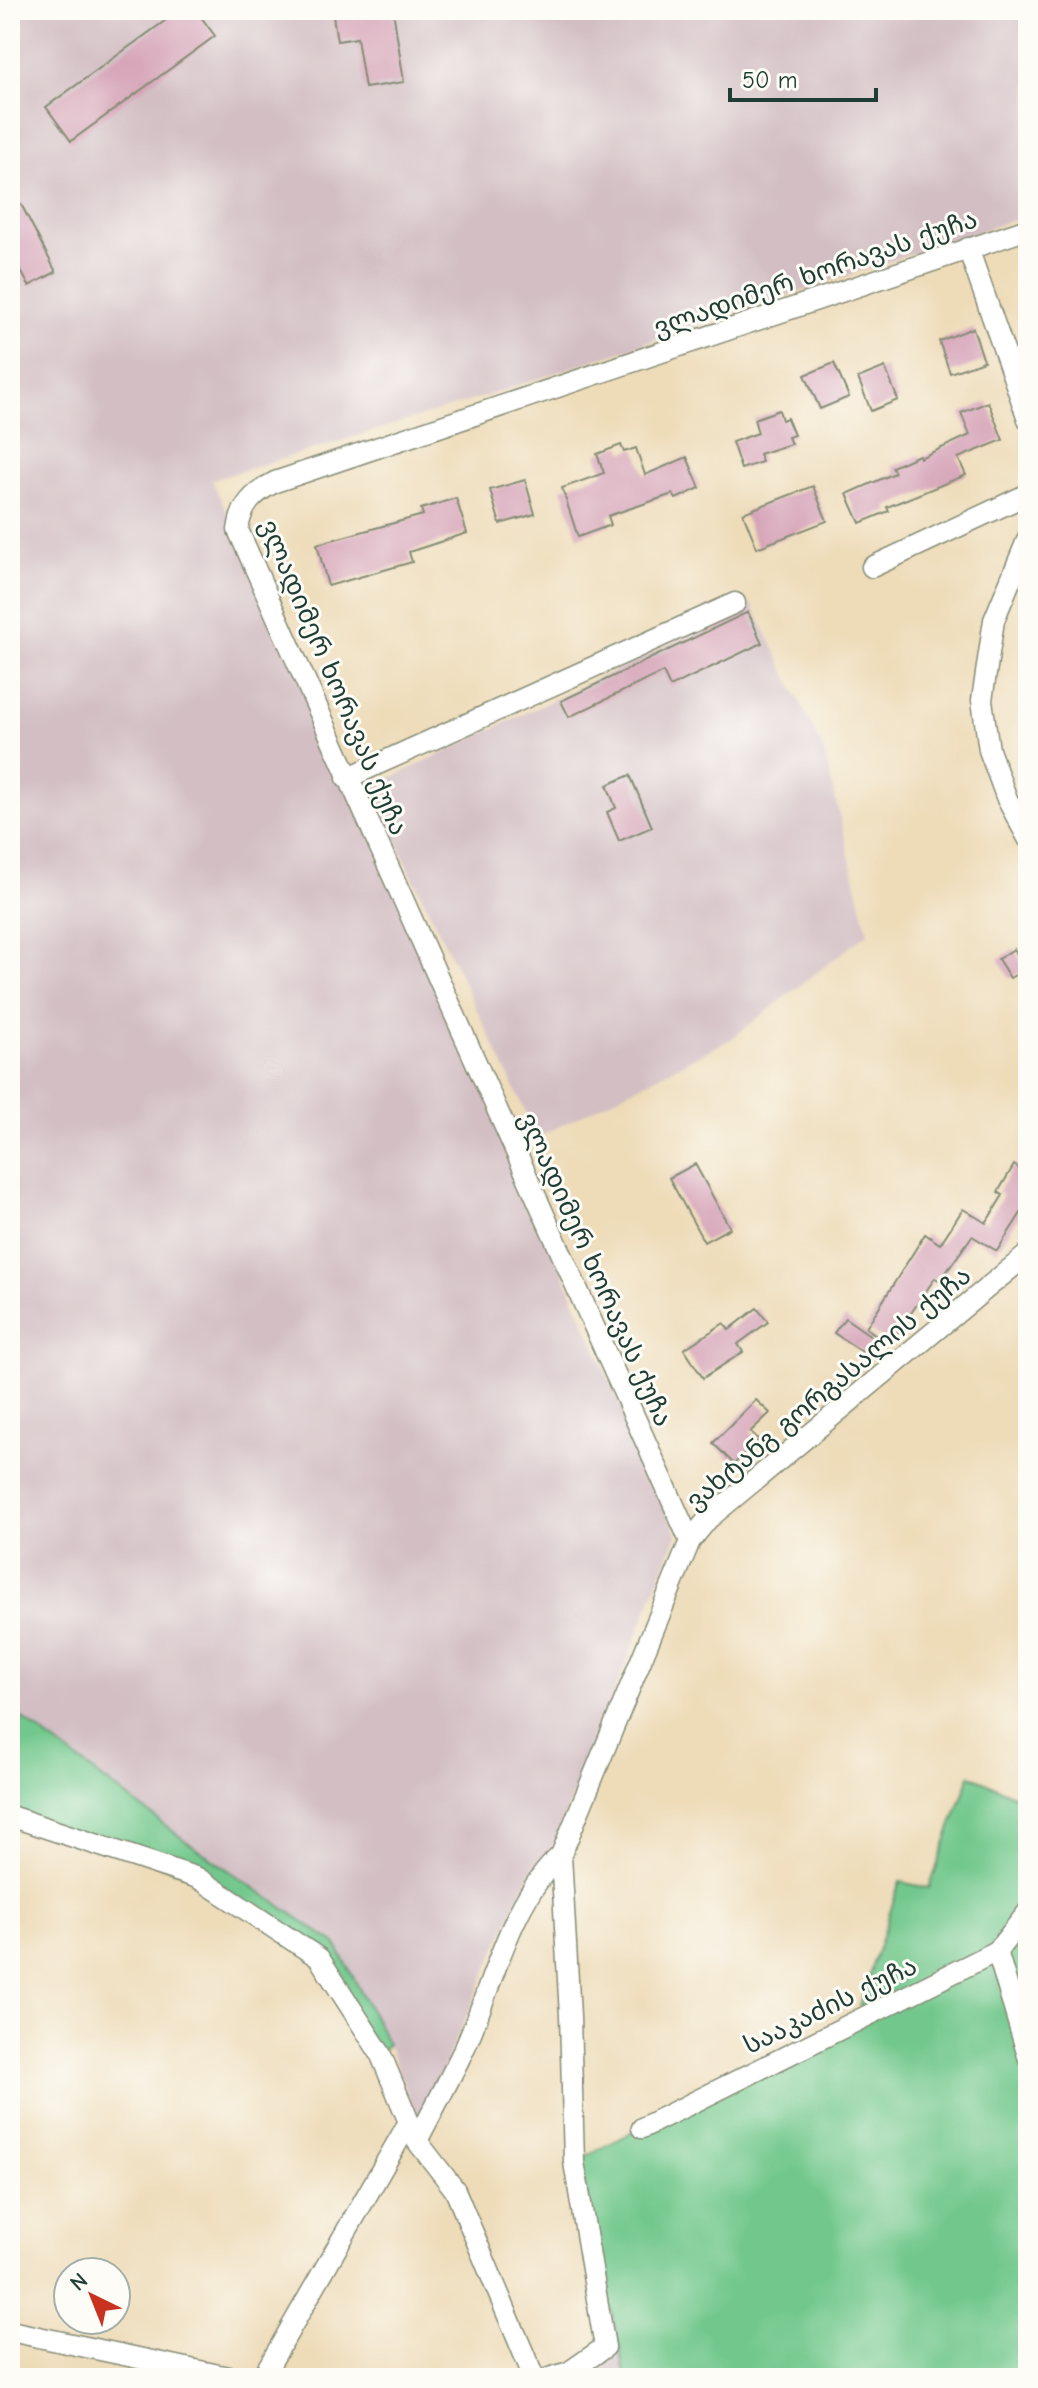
<svg xmlns="http://www.w3.org/2000/svg" width="1038" height="2388" font-family="'Comic Neue','Noto Sans Georgian',sans-serif">
<style>
.industrial{fill:#d2bec3}
.green{fill:#72c88c;stroke:#488260;stroke-width:2}
.building{fill:#d6a4b8}
.lines{fill:none;stroke-linecap:round;stroke-linejoin:round}
.minor-casing{stroke:#868c76;stroke-width:23}
.minor{stroke:#fff;stroke-width:20}
.labels{text-anchor:middle;stroke-width:6;stroke-linejoin:round;paint-order:stroke}
.street-label{font-size:26px;fill:#1f3d34;stroke:#fdfcf7}
</style>
<rect width="100%" height="100%" fill="#fdfcf7"/>
<filter id="ink" filterUnits="userSpaceOnUse"><feTurbulence type="fractalNoise" baseFrequency=".0125" numOctaves="2"/><feDisplacementMap in="SourceGraphic" scale="16" xChannelSelector="R" yChannelSelector="G"/><feConvolveMatrix kernelMatrix="1 2 1 2 8 2 1 2 1" color-interpolation-filters="sRGB"/></filter>
<filter id="wash" filterUnits="userSpaceOnUse"><feTurbulence type="fractalNoise" baseFrequency=".006" numOctaves="4" result="noise"/><feDisplacementMap in="SourceGraphic" scale="32" xChannelSelector="R" yChannelSelector="G"/><feGaussianBlur stdDeviation="1.8" result="paint"/><feColorMatrix in="noise" values="0 0 0 0 0 0 0 0 0 0 0 0 0 0 0 0 0 1.4 0 .05"/><feComposite in="paint" operator="in"/></filter>
<g filter="url(#wash)">
<rect width="100%" height="100%" fill="#eedcb9"/>
<g class="industrial">
<path d="M10,10h1018v205l-557,186 -259,79 135,298 330,756 -123,310 -26,34 -109,245 -31,-79 -52,-100 -150,-103 -176,-132z"/>
<path d="M752,604l71,145 45,184 -137,106 -193,98 -168,-349z"/>
<path d="M619,2348l7,30h-66l35,-4z"/>
</g>
<g class="green">
<path d="M10,1709l176,132 150,103 52,100 -8,9 -61,-95 -121,-80 -188,-62z"/>
<path d="M970,1775l58,27v576h-402l-47,-219 299,-149 -19,-5 41,-123 29,6z"/>
</g>
<g id="blocks">
<g class="building">
<path d="M180,10h16l19,26 -144,105 -25,-34z"/>
<path d="M332,10h61l11,72 -39,6 -8,-50 -20,3z"/>
<path d="M21,204l35,68 -27,14 -19,-36v-40z"/>
<path d="M973,328l11,33 -34,12 -11,-32z"/>
<path d="M834,363l15,34 -29,12 -15,-34z"/>
<path d="M885,367l13,33 -27,11 -13,-33z"/>
<path d="M988,402l15,38 -45,18 8,17 -79,32 2,4 -29,12 -13,-29 48,-21 -3,-6 27,-12 1,3 50,-23 -9,-22z"/>
<path d="M779,410l3,10 5,-2 7,17 -6,2 3,7 -32,10 3,8 -21,7 -9,-27 26,-9 -4,-14z"/>
<path d="M621,445l3,7 12,-4 9,27 42,-18 13,31 -24,11 -3,-5 -65,22 3,9 -33,12 -16,-49 42,-15 -7,-19z"/>
<path d="M525,480l10,34 -35,10 -10,-34z"/>
<path d="M813,486l14,35 -70,27 -14,-35z"/>
<path d="M456,498l11,35 -58,19 3,10 -84,24 -11,-42 106,-29 -2,-6z"/>
<path d="M748,612l14,31 -92,44 -7,-15 -94,45 -8,-16z"/>
<path d="M630,775l22,52 -33,14 -12,-29 9,-4 -9,-23z"/>
<path d="M1014,949l12,20 -16,9 -12,-19z"/>
<path d="M695,1164l35,64 -26,14 -35,-64z"/>
<path d="M1014,1165l14,8v29l-31,49 -25,-15 -32,45 -5,-3 -45,66 -24,-16 59,-94 15,10 23,-35 23,14 17,-28 -5,-3z"/>
<path d="M757,1308l11,14 -30,22 5,8 -40,26 -19,-29 40,-26 5,7z"/>
<path d="M845,1318l29,20 -10,15 -30,-20z"/>
<path d="M756,1400l14,13 -20,19 9,8 -25,24 -21,-21z"/>
</g>
</g>
</g>
<g filter="url(#ink)">
<use href="#blocks" fill-opacity="0" stroke="#868c76" stroke-width="2"/>
<g class="lines">
<g class="minor-casing">
<g id="minor">
<path d="M968,248l60,171"/>
<path d="M1028,538l-34,82 -12,80 7,50 18,49 21,39"/>
<path d="M872,567l156,-73"/>
<path d="M347,778l388,-175"/>
<path d="M690,1541l-452,-1011c3,-25 16,-37 37,-48l753,-253"/>
<path d="M10,1816l188,62 121,80 61,95 37,88 38,49 79,188"/>
<path d="M997,1951l31,105"/>
<path d="M642,2128l355,-177 31,-39"/>
<path d="M417,2141c16,-31 33,-62 48,-94 28,-62 45,-146 96,-192"/>
<path d="M10,2331l223,47"/>
<path d="M262,2378l147,-256"/>
<path d="M549,2378l20,-6 36,-25 -31,-185 -4,-146 -9,-161 129,-314 18,-22 320,-265"/>
</g>
</g>
<use href="#minor" class="minor"/>
</g>
</g>
<g class="labels">
<g class="street-label">
<text transform="translate(815 273) rotate(-19)" y="9">ვლადიმერ ხორავას ქუჩა</text>
<text transform="translate(334 677) rotate(67)" y="9">ვლადიმერ ხორავას ქუჩა</text>
<text transform="translate(596 1269) rotate(66)" y="9">ვლადიმერ ხორავას ქუჩა</text>
<text transform="translate(828 1388) rotate(-40)" y="9">ვახტანგ გორგასალის ქუჩა</text>
<text transform="translate(830 2005) rotate(-26)" y="9">სააკაძის ქუჩა</text>
</g>
</g>
<rect width="1038" height="2388" fill="none" stroke="#fdfcf7" stroke-width="40"/>
<g transform="translate(92 2296) rotate(317)"><circle r="38" fill="#fdfcf7" stroke="#a4b0a9" stroke-width="2"/>
<path d="M0-6L14 30L0 20L-14 30Z" fill="#c8321e"/>
<text y="-12" font-size="22" font-weight="bold" text-anchor="middle" fill="#1f3d34">N</text>
</g>
<path d="M730 88v12h146v-12" fill="none" stroke="#1f3d34" stroke-width="4"/>
<text x="742" y="88" font-size="24" fill="#1f3d34" stroke="#fdfcf7" stroke-width="6" paint-order="stroke">50 m</text>
</svg>
